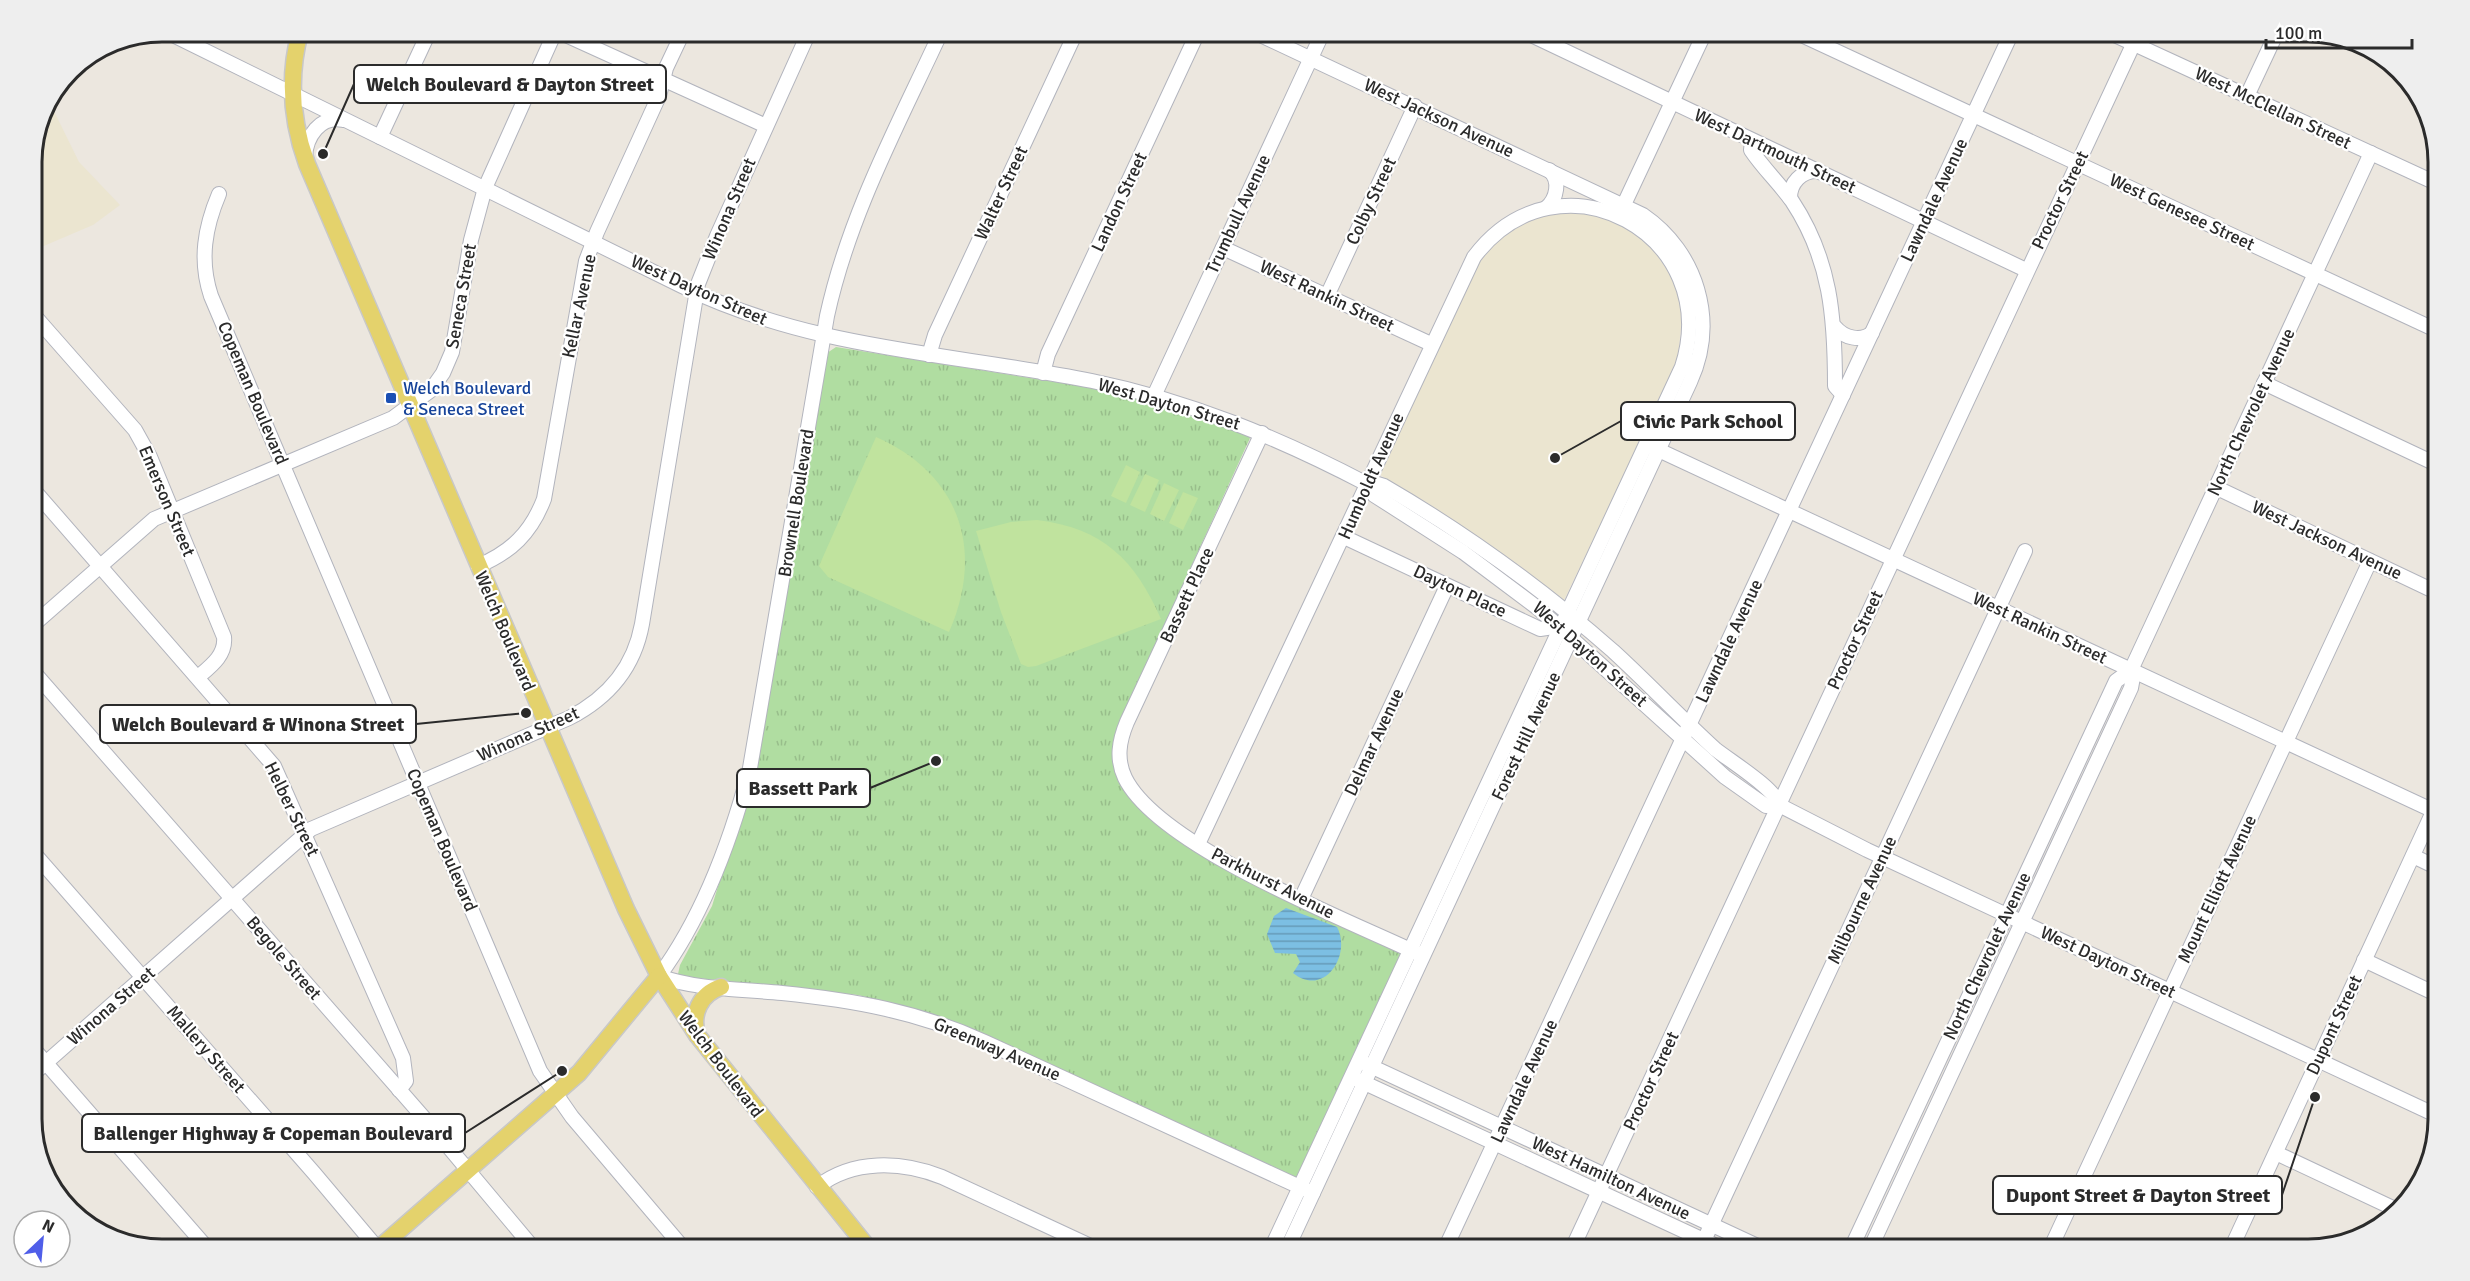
<svg xmlns="http://www.w3.org/2000/svg" width="2470" height="1281" font-family="Signika,sans-serif">
<style>
.education{fill:#ebe5d0}
.grass{fill:url(#grass-tufts)}
.pitch{fill:#c0e39e}
.water{fill:url(#water-rules)}
.lines{fill:none;stroke-linecap:round;stroke-linejoin:round}
.minor-casing{stroke:#b2b4bd;stroke-width:16}
.major-casing{stroke:#c8c8c8;stroke-width:19}
.minor{stroke:#fff;stroke-width:14}
.major{stroke:#e4d26c;stroke-width:16}
.transit-dot{fill:#1a4fb4;stroke:#fff;stroke-width:2}
.labels{text-anchor:middle;stroke-width:4.5;stroke-linejoin:round;paint-order:stroke}
.street-label{font-size:18px;fill:#2b2b2b;stroke:#fff}
.transit-label{font-size:18px;fill:#164399;stroke:#fff;text-anchor:start}
.rim{fill:none;stroke:#2b2b2b;stroke-width:3}
.leader{fill:none;stroke:#2b2b2b;stroke-width:2}
.callout-dot{fill:#2b2b2b;stroke:#fff;stroke-width:2}
.callout{fill:#fff;stroke:#2b2b2b;stroke-width:2}
.callout-label{font-size:20px;text-anchor:middle;font-weight:bold;fill:#2b2b2b}
</style>
<defs>
<pattern id="grass-tufts" width="24" height="20" patternUnits="userSpaceOnUse" patternTransform="scale(1.5)"><rect width="24" height="20" fill="#b0dda1"/><path d="M3 7l-1-3M5 7V3M7 7l1-3M15 17l-1-3M17 17v-4M19 17l1-3" fill="none" stroke="#98be8b"/></pattern>
<pattern id="water-rules" width="6" height="5" patternUnits="userSpaceOnUse" patternTransform="scale(1.5)"><rect width="6" height="5" fill="#7cbfe3"/><path d="M0 2.5h6" fill="none" stroke="#669bb8"/></pattern>
</defs>
<rect width="100%" height="100%" fill="#ece7df"/>
<g class="education">
<path d="M49,101l30,61 41,43 -27,20 -61,26v-97l10,-42z"/>
<path d="M1573,211l43,9 32,22 29,42 6,24 -6,58 -114,236 -184,-128 95,-206 29,-34 33,-17z"/>
</g>
<path class="grass" d="M836,347l264,42 58,14 90,31 2,4 -132,289 -4,12 -1,18 34,55 254,142v4l-104,220 -354,-161 -85,-22 -171,-18 -9,-3 2,-9 32,-59 46,-150 69,-403z"/>
<g class="pitch">
<path d="M876,437c84,37 109,113 73,195l-121,-55 -9,-11z"/>
<path d="M1126,465l14,7 -14,31 -15,-7z"/>
<path d="M1145,474l14,6 -14,32 -15,-7z"/>
<path d="M1164,483l15,7 -15,31 -14,-7z"/>
<path d="M1183,492l15,6 -15,32 -14,-7z"/>
<path d="M1037,520c66,8 98,40 124,99l-125,47 -8,1 -7,-3 -20,-52 -25,-81 35,-9z"/>
</g>
<path class="water" d="M1286,908l51,19c15,28 -13,71 -44,46l7,-11 -4,-8 -21,-1 -8,-19 7,-18z"/>
<g class="lines">
<g class="minor-casing">
<g id="minor">
<path d="M167,32l515,254c131,64 270,67 410,95 98,20 187,57 275,103l4,-2 13,4c81,47 158,103 229,165 35,32 67,66 102,98 15,12 61,40 64,56l88,45 571,266"/>
<path d="M559,32l207,94"/>
<path d="M941,32c-43,93 -92,183 -114,284l-77,452c-19,72 -46,147 -91,208 38,14 83,13 123,17 72,7 137,19 203,49l328,151"/>
<path d="M1254,32l389,183c54,37 75,106 47,167l-403,867"/>
<path d="M1525,32l501,238"/>
<path d="M1795,32l643,299"/>
<path d="M2108,32l330,152"/>
<path d="M2247,96l30,-64"/>
<path d="M380,137l49,-105"/>
<path d="M1752,141l-1,9c12,18 28,33 41,51 39,59 43,117 43,185l8,9"/>
<path d="M305,157c1,-20 15,-42 38,-37"/>
<path d="M219,194c-14,33 -20,66 -8,102l329,775 32,46 112,132"/>
<path d="M1790,198c0,-15 11,-27 27,-27"/>
<path d="M1546,208c11,-9 15,-28 3,-38"/>
<path d="M1620,213l85,-181"/>
<path d="M1223,248l208,96"/>
<path d="M1327,296l88,-190"/>
<path d="M32,313l103,117 15,27 74,180c2,18 -13,29 -26,40"/>
<path d="M1835,327c9,11 26,15 37,6"/>
<path d="M929,355l6,-20 141,-303"/>
<path d="M1043,373l5,-19 150,-322"/>
<path d="M2264,383l174,82"/>
<path d="M1154,396l169,-364"/>
<path d="M1262,433l-135,289c-8,19 -11,37 -2,56 34,69 223,142 294,176"/>
<path d="M1652,447l782,364"/>
<path d="M1367,484l7,11 89,57 76,57 186,168 41,29 13,-1"/>
<path d="M2215,487l223,106"/>
<path d="M32,488l242,278 129,292 3,23 -7,9"/>
<path d="M1344,537l196,92 27,-4"/>
<path d="M478,566c33,-14 53,-33 66,-67l42,-238 11,-29 62,-136 7,-28 17,-36"/>
<path d="M32,626l122,-107 239,-101 38,-28 12,-17 9,-21 19,-112 14,-52 70,-156"/>
<path d="M32,670l399,456 103,123"/>
<path d="M1198,844l276,-587c85,-113 251,-22 208,110l-411,882"/>
<path d="M32,851l282,322 64,76"/>
<path d="M2413,856l25,12"/>
<path d="M1301,899l146,-313"/>
<path d="M2364,960l74,35"/>
<path d="M32,1047l176,202"/>
<path d="M1364,1063l400,186"/>
<path d="M32,1075l279,-246 258,-111c39,-20 65,-50 73,-94l56,-340 19,-48 92,-204"/>
<path d="M1356,1079l367,170"/>
<path d="M2276,1153l119,56"/>
<path d="M817,1187c36,-28 84,-26 125,-10l155,72"/>
<path d="M1445,1249l567,-1217"/>
<path d="M1572,1249l567,-1217"/>
<path d="M1700,1249l325,-698"/>
<path d="M1851,1249l265,-568 15,-11 240,-517"/>
<path d="M1870,1249l261,-561 2,-11 -2,-7"/>
<path d="M2050,1249l320,-688"/>
<path d="M2231,1249l207,-448"/>
</g>
</g>
<g class="major-casing">
<g id="major">
<path d="M300,32c-12,45 -9,88 7,132l319,745 33,67 38,59 172,214"/>
<path d="M697,1035c-6,-21 3,-41 24,-48"/>
<path d="M378,1249l201,-176 80,-97"/>
</g>
</g>
<use href="#minor" class="minor"/>
<use href="#major" class="major"/>
</g>
<rect class="transit-dot" x="385" y="392" width="12" height="12" rx="3"/>
<g class="labels">
<g class="street-label">
<text transform="translate(2273 108) rotate(25)" y="6">West McClellan Street</text>
<text transform="translate(1439 118) rotate(25)" y="6">West Jackson Avenue</text>
<text transform="translate(1775 151) rotate(25)" y="6">West Dartmouth Street</text>
<text transform="translate(1001 193) rotate(-65)" y="6">Walter Street</text>
<text transform="translate(1934 200) rotate(-65)" y="6">Lawndale Avenue</text>
<text transform="translate(2060 200) rotate(-64)" y="6">Proctor Street</text>
<text transform="translate(1371 201) rotate(-65)" y="6">Colby Street</text>
<text transform="translate(1119 202) rotate(-65)" y="6">Landon Street</text>
<text transform="translate(729 209) rotate(-67)" y="6">Winona Street</text>
<text transform="translate(2182 212) rotate(25)" y="6">West Genesee Street</text>
<text transform="translate(1238 214) rotate(-65)" y="6">Trumbull Avenue</text>
<text transform="translate(699 290) rotate(24)" y="6">West Dayton Street</text>
<text transform="translate(461 296) rotate(-80)" y="6">Seneca Street</text>
<text transform="translate(1327 296) rotate(25)" y="6">West Rankin Street</text>
<text transform="translate(579 306) rotate(-78)" y="6">Kellar Avenue</text>
<text transform="translate(253 393) rotate(67)" y="6">Copeman Boulevard</text>
<text transform="translate(1169 404) rotate(16)" y="6">West Dayton Street</text>
<text transform="translate(2251 412) rotate(-65)" y="6">North Chevrolet Avenue</text>
<text transform="translate(1371 476) rotate(-66)" y="6">Humboldt Avenue</text>
<text transform="translate(167 501) rotate(67)" y="6">Emerson Street</text>
<text transform="translate(796 503) rotate(-81)" y="6">Brownell Boulevard</text>
<text transform="translate(2327 540) rotate(25)" y="6">West Jackson Avenue</text>
<text transform="translate(1460 591) rotate(25)" y="6">Dayton Place</text>
<text transform="translate(1187 595) rotate(-65)" y="6">Bassett Place</text>
<text transform="translate(2040 628) rotate(25)" y="6">West Rankin Street</text>
<text transform="translate(505 631) rotate(67)" y="6">Welch Boulevard</text>
<text transform="translate(1855 640) rotate(-65)" y="6">Proctor Street</text>
<text transform="translate(1729 641) rotate(-65)" y="6">Lawndale Avenue</text>
<text transform="translate(1590 654) rotate(42)" y="6">West Dayton Street</text>
<text transform="translate(528 734) rotate(-24)" y="6">Winona Street</text>
<text transform="translate(1526 736) rotate(-65)" y="6">Forest Hill Avenue</text>
<text transform="translate(1374 742) rotate(-65)" y="6">Delmar Avenue</text>
<text transform="translate(292 809) rotate(64)" y="6">Helber Street</text>
<text transform="translate(442 840) rotate(67)" y="6">Copeman Boulevard</text>
<text transform="translate(1273 883) rotate(27)" y="6">Parkhurst Avenue</text>
<text transform="translate(2217 889) rotate(-65)" y="6">Mount Elliott Avenue</text>
<text transform="translate(1862 900) rotate(-65)" y="6">Milbourne Avenue</text>
<text transform="translate(1987 956) rotate(-65)" y="6">North Chevrolet Avenue</text>
<text transform="translate(284 958) rotate(49)" y="6">Begole Street</text>
<text transform="translate(2108 962) rotate(25)" y="6">West Dayton Street</text>
<text transform="translate(111 1006) rotate(-41)" y="6">Winona Street</text>
<text transform="translate(2334 1025) rotate(-65)" y="6">Dupont Street</text>
<text transform="translate(206 1049) rotate(49)" y="6">Mallery Street</text>
<text transform="translate(997 1049) rotate(23)" y="6">Greenway Avenue</text>
<text transform="translate(721 1064) rotate(53)" y="6">Welch Boulevard</text>
<text transform="translate(1524 1081) rotate(-65)" y="6">Lawndale Avenue</text>
<text transform="translate(1651 1081) rotate(-65)" y="6">Proctor Street</text>
<text transform="translate(1611 1178) rotate(25)" y="6">West Hamilton Avenue</text>
</g>
<g class="transit-label">
<text x="403" y="394">Welch Boulevard<tspan x="403" dy="21">&amp; Seneca Street</tspan></text>
</g>
</g>
<path d="M0 0H2470V1281H0ZM162 42H2308A120 120 0 0 1 2428 162V1119A120 120 0 0 1 2308 1239H162A120 120 0 0 1 42 1119V162A120 120 0 0 1 162 42Z" fill="#eee" fill-rule="evenodd"/>
<path class="rim" d="M162 42H2308A120 120 0 0 1 2428 162V1119A120 120 0 0 1 2308 1239H162A120 120 0 0 1 42 1119V162A120 120 0 0 1 162 42Z"/>
<path class="leader" d="M323 154L354 84M1555 458L1621 421M526 713L416 724M936 761L870 788M562 1071L465 1133M2315 1097L2282 1195"/>
<g class="callout-dot">
<circle cx="323" cy="154" r="6"/>
<circle cx="1555" cy="458" r="6"/>
<circle cx="526" cy="713" r="6"/>
<circle cx="936" cy="761" r="6"/>
<circle cx="562" cy="1071" r="6"/>
<circle cx="2315" cy="1097" r="6"/>
</g>
<g class="callout">
<rect x="354" y="65" width="312" height="38" rx="6"/>
<rect x="1621" y="402" width="174" height="38" rx="6"/>
<rect x="100" y="705" width="316" height="38" rx="6"/>
<rect x="737" y="769" width="133" height="38" rx="6"/>
<rect x="82" y="1114" width="383" height="38" rx="6"/>
<rect x="1993" y="1176" width="289" height="38" rx="6"/>
</g>
<g class="callout-label">
<text x="510" y="91">Welch Boulevard &amp; Dayton Street</text>
<text x="1708" y="428">Civic Park School</text>
<text x="258" y="731">Welch Boulevard &amp; Winona Street</text>
<text x="803" y="795">Bassett Park</text>
<text x="273" y="1140">Ballenger Highway &amp; Copeman Boulevard</text>
<text x="2138" y="1202">Dupont Street &amp; Dayton Street</text>
</g>
<g transform="translate(42 1239) rotate(26)"><circle r="28" fill="#ffffff" stroke="#aaaaaa" stroke-width="1.5"/>
<path d="M0-4.5L10 22L0 15L-10 22Z" fill="#4f5ee9"/>
<text y="-9" font-size="16" font-weight="bold" text-anchor="middle" fill="#2b2b2b">N</text>
</g>
<path d="M2266 39v9h146v-9" fill="none" stroke="#2b2b2b" stroke-width="3"/>
<text x="2275" y="39" font-size="18" fill="#2b2b2b" stroke="#ffffff" stroke-width="4.5" paint-order="stroke">100 m</text>
</svg>
